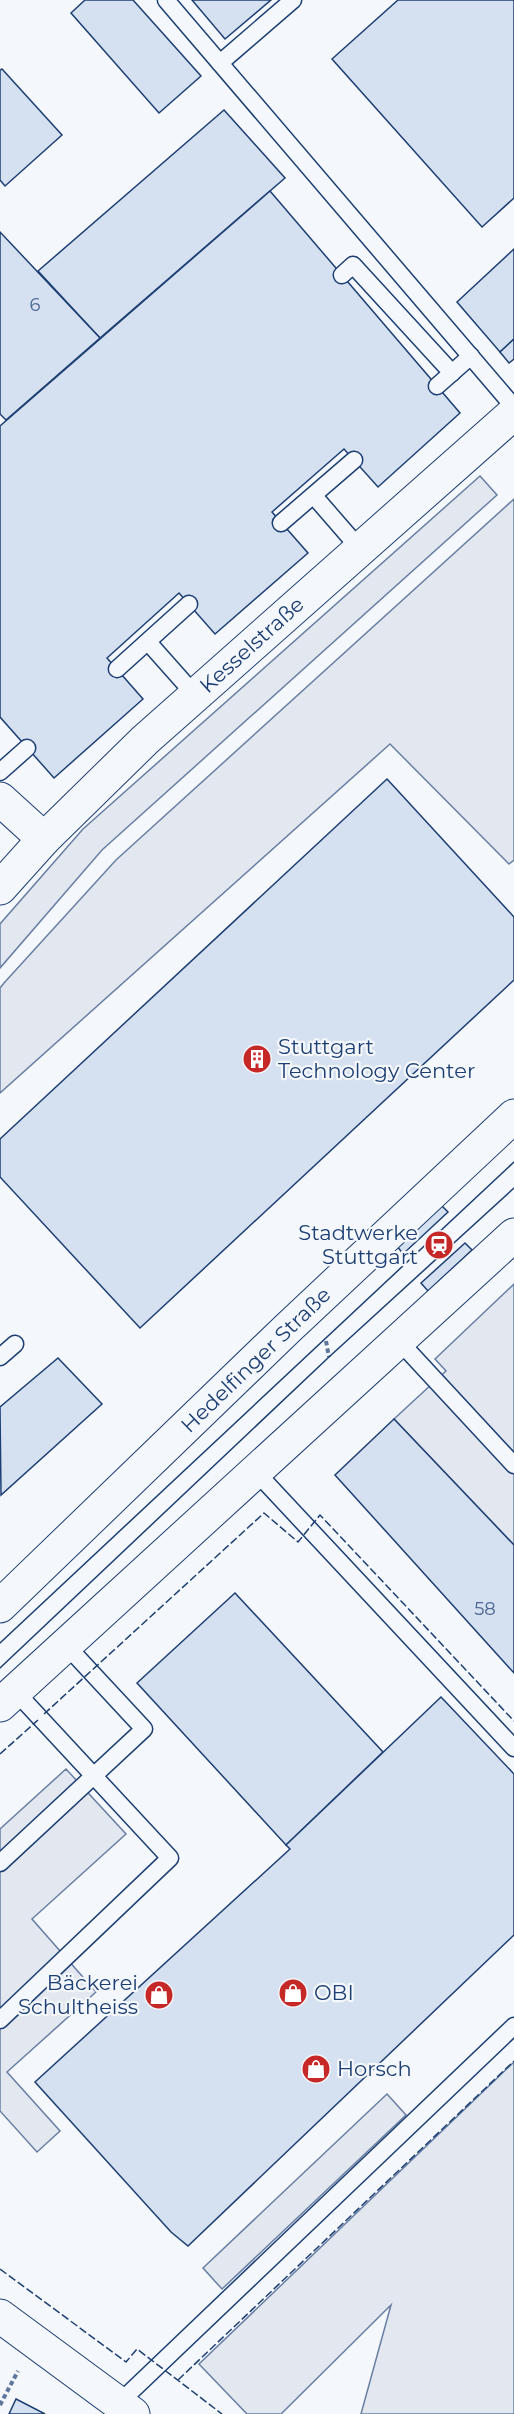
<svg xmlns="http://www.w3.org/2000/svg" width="514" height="2414" font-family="Montserrat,sans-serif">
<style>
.parking{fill:#e3e8f0;stroke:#687fa3;stroke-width:1.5}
.building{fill:#d5e0f0;stroke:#1d3f73;stroke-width:1.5}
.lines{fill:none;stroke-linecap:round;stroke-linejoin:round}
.lane-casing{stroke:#1d3f73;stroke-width:19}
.street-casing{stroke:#1d3f73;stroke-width:35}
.secondary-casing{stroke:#1d3f73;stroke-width:35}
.path{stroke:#5e769c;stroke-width:4;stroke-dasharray:4.5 3;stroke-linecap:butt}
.lane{stroke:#f4f7fb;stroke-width:16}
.street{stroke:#f4f7fb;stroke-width:33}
.secondary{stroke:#f4f7fb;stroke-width:33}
.tram{stroke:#1d3f73;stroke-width:1.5}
.fence{stroke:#1d3f73;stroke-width:1.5;stroke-dasharray:8 3;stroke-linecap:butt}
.labels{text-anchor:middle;stroke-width:4.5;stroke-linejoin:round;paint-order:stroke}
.number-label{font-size:18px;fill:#4b6792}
.street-label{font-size:21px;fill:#1d3f73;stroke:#f4f7fb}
.poi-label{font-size:21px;fill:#1d3f73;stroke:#f4f7fb;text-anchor:start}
</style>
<rect width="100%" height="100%" fill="#f4f7fb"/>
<g class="parking">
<path d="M480,476l17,19 -395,355 -102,118v-44l83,-95z"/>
<path d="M514,499v361l-5,4 -119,-120 -390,349v-105l4,-5 112,-123z"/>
<path d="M514,1284v261l-120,-126 52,-48 -11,-12z"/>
<path d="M66,1769l60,65 -94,85 64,73 -89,80 53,59 -23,21 -37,-41v-282z"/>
<path d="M514,2062v352h-153l30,-109 -110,109h-34l-48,-50z"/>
<path d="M387,2094l19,21 -184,174 -19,-21z"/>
</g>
<g class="building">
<path d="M85,0h48l68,76 -42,37 -88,-100z"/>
<path d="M192,0h79l-46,39z"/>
<path d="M398,0h116v198l-32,29 -150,-168z"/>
<path d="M2,69l60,66 -57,51 -5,-6v-110z"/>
<path d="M224,110l61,68 -185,160 -62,-67z"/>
<path d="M270,191l190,222 -82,74 -34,-38 -72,63 36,41 -93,81 -36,-41 -72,65 36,41 -89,79 -54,-61v-291z"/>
<path d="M0,232l100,106 -94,82 -6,-6z"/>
<path d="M514,249v90l-14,13 -43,-50z"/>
<path d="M514,339v20l-5,4 -9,-11z"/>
<path d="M387,779l127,138v63l-374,348 -140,-151v-38z"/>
<path d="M441,1205l7,7 -45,42 -6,-8z"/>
<path d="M465,1243l7,7 -44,41 -7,-8z"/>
<path d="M58,1358l44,46 -101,91 -1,-88z"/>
<path d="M394,1419l120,126v128l-179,-198z"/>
<path d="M235,1593l148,159 -97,93 -149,-162z"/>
<path d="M441,1697l73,77v161l-326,311 -17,-14 -136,-150 255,-233 -4,-4z"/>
<path d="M16,2399l29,15h-36z"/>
</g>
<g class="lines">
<g class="lane-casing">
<g id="lane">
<path d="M166,0l348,407"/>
<path d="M220,63l73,-63"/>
<path d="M342,275l11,-10 99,108"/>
<path d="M437,386l34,-30"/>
<path d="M314,496l46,53"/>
<path d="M281,523l73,-63"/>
<path d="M148,642l47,53"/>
<path d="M117,669l72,-65"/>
<path d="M0,772l27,-24"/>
<path d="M399,1341l115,124"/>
<path d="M0,1357l15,-13"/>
<path d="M256,1472l258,276"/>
<path d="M0,1863l144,-134 -79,-85"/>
<path d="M0,2020l170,-162 -155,-167"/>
<path d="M119,2403l395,-377"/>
</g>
</g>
<g class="street-casing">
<g id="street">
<path d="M0,799l44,40"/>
<path d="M0,888l44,-49 101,-99 369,-327"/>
<path d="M0,2316l133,98"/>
</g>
</g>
<g class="secondary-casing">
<g id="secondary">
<path d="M0,1606l287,-277 227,-213"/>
<path d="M0,1705l514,-470"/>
</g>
</g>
<g class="path">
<path d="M326,1341l3,16"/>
<path d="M0,2405l18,-34"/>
</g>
<use href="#lane" class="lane"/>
<use href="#street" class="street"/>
<use href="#secondary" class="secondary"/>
<g class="tram">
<path d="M0,1643l514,-481"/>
<path d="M0,1668l329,-311 185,-169"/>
</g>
<g class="fence">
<path d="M44,1714l220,-201 34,29 22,-27 194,206"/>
<path d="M0,1754l38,-34"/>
<path d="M0,2269l126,93 11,-13 85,65"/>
<path d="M178,2380l336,-319"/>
</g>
</g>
<defs>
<g id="building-disc" transform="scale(1.5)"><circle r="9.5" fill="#c62828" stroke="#f4f7fb"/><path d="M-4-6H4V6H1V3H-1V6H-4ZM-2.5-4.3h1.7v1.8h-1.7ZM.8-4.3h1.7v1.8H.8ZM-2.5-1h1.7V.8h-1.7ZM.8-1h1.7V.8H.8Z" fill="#fff"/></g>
<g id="station-disc" transform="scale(1.5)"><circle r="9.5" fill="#c62828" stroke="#f4f7fb"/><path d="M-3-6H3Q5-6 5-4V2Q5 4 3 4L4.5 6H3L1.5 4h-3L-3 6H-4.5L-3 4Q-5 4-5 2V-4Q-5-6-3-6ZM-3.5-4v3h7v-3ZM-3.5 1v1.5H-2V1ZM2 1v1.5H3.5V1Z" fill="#fff"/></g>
<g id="shop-disc" transform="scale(1.5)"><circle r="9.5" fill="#c62828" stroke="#f4f7fb"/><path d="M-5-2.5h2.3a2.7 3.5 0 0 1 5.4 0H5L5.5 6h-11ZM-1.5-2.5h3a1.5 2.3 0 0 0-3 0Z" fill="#fff"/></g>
</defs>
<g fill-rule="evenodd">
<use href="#building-disc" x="257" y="1059"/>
<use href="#station-disc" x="439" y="1245"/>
<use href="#shop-disc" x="293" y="1993"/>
<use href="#shop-disc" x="159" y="1995"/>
<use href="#shop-disc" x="316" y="2069"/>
</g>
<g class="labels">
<g class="number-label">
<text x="35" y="311">6</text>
<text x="485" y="1615">58</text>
</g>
<g class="street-label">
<text transform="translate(252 645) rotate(-42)" y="7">Kesselstraße</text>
<text transform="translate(256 1360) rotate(-44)" y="7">Hedelfinger Straße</text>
</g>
<g class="poi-label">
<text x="278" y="1054">Stuttgart<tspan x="278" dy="24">Technology Center</tspan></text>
<text x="418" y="1240" text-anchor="end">Stadtwerke<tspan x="418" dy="24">Stuttgart</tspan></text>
<text x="138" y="1990" text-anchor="end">Bäckerei<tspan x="138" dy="24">Schultheiss</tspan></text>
<text x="314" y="2000">OBI</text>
<text x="337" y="2076">Horsch</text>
</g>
</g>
</svg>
